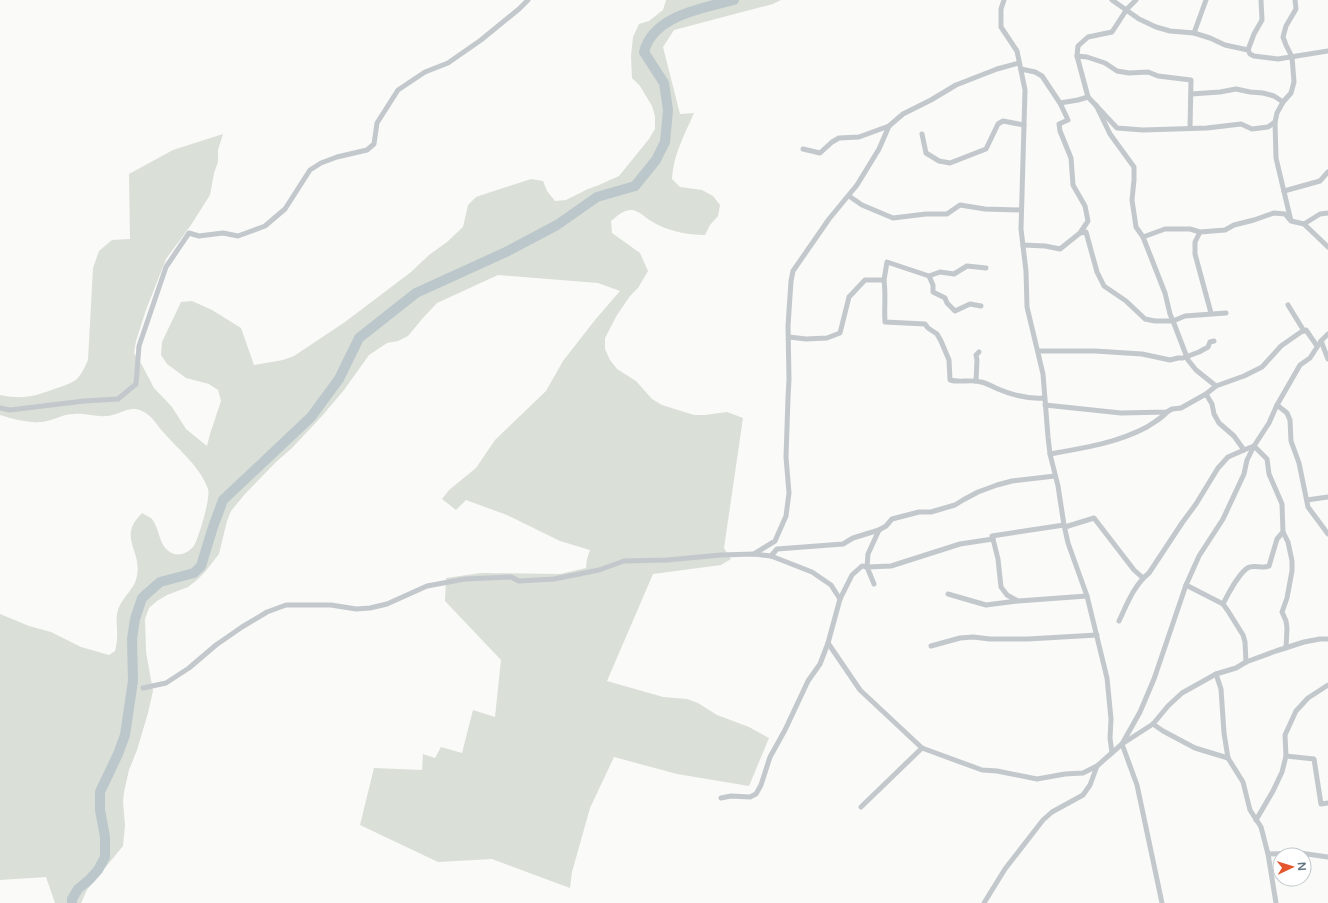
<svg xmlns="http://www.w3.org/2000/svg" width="1328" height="903" font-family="'Varela Round',sans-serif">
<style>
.grass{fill:#dadfd7}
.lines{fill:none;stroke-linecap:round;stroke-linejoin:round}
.river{stroke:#bbc7cb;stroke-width:10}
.street{stroke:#c3c8cc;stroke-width:5}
</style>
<rect width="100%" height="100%" fill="#fafaf8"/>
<path class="grass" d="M666,0h115l-8,4 -99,26 -11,17 17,67 14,-1c-9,21 -21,42 -22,66l8,8 22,3 11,6 7,9 -2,11 -8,9 -5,10c-18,0 -38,-4 -54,-14 -6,-4 -11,-9 -18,-11 -9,-1 -16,6 -22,11l1,12 28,20 8,18 -10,17 -8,8 -13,19 -12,23v11l5,11 7,9 19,12 16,18 10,6 32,10h11l22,-3 16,6 -19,130 7,11 -10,6 -68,9 -46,107 56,16 24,2 11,4 19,12 32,12 20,11 -20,48 -72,-12 -63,-17 -24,51 -18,64 -2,16 -78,-29 -54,3 -78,-37 14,-57 48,2 1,-16 12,4 6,-11 21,6 11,-43 22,7 6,-57 -56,-59 1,-23 35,-5 79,1 26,-6 1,-9 3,-9 -30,-9 -53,-26 -41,-15 -10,10 -14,-11 7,-9 27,-22 19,-28 51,-49 17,-30 32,-41 25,-29 -22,-8 -100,-8 -61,28 -15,16 -14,17 -10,5 -11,2 -18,12 -25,35 -22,26 -30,32 -16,14 -31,32 -14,17 -4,10 -8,33 -14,18 -8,8 -9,7 -21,8 -10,6 -8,7 -4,11 1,33 7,39 -5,22 -11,37 -8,20 -5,22 -1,10 2,23 -2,21 -36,44 -6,13h-26l-9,-26 -46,3v-266l29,12 22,6 30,15 28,8 6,-4c1,-4 2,-9 2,-13 1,-11 -3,-22 3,-33 5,-10 15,-17 17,-29 5,-27 -20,-38 5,-63 3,2 8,4 10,6 9,12 6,29 22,35 8,2 17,-3 21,-10 4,-8 16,-47 13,-55 -7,-21 -29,-39 -43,-55 -8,-8 -12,-18 -23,-23 -13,-6 -22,4 -35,5 -11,1 -22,-3 -33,-2 -12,0 -21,7 -32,8 -15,1 -29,-3 -42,-7v-20c23,5 36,1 57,-7 7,-2 15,-5 20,-9 5,-6 8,-12 11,-19l5,-92 6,-17 13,-11 18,-1 -1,-65 44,-24 50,-16 -5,16v12l-4,11 -4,22 -19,30 -25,34 -20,51 -10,31 -2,12 8,12 12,23 18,19 14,22 21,17 3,-12 11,-33 -3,-11 -9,-6 -23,-6 -19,-14 -6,-9 1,-13 19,-40 11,-1 20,9 29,18 13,37 29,-5 11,-4 51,-34 66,-50 18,-17 18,-13 16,-15 5,-22 8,-8 55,-18 12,2 4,10 8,10 11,-1 22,-11 11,-4 20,-9 30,-37 6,-10v-13l-3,-10 -12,-20 -8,-8 -1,-22 2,-19 6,-13 10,-3 14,-11z"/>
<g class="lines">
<path class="river" d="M72,903v-4l6,-10 12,-10 8,-9 7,-13v-20l-5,-27v-18l18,-38 7,-19 8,-54 -1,-42 3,-20 7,-21 18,-16 34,-9 7,-7 12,-39 10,-27 88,-83 28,-38 20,-41 57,-45 90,-41 51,-27 40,-28 38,-11 21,-26 9,-18 3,-32 -4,-27 -20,-31c9,-36 58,-44 90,-52"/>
<g class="street">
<path d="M1004,0l-3,9v18l16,24 8,39 -4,139 5,42 1,36 16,67 5,63 2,17 8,32 6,39 4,18 19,53 20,82 4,41 -1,19 2,15"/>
<path d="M1112,0l27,19 17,8 14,4 24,2 16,5 15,7 23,5 2,4 4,2 24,3 50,-8"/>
<path d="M1295,0l1,9 -10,17 -3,11 3,8 6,12 2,25 -3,11 -8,9 -6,11 -2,9 1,36 15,63 13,3 24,23"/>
<path d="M1194,33l12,-33"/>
<path d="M1248,50l6,-16 8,-14 -1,-20"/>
<path d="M1077,56l10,1 18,6 12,8 12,2 19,-1 10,4 33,4 -1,48"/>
<path d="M1021,69l14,3 7,4 18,27 8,17 -9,4 1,7 11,27 2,27 12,21 3,15 -8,12 -20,16 -15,-3 -22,-1"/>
<path d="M1191,94l29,-2 16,-3 14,3 13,1 11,3 9,6"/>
<path d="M1088,97l29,31 26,2 64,-2 34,-4 11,5 16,-2 7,-5"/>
<path d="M1060,103l18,-3 10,-3 -11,-41 1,-10 10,-9 24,-5 15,-23 9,-9"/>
<path d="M1096,105l14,29 24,33v13l-2,20 4,27 7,10 22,56 5,21 3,7 15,39 8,10 20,16"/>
<path d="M922,134l4,19 13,8 11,2 36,-14 12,-25 5,-3 21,4"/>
<path d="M803,149l17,4 12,-11 7,-4 20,-1 30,-11"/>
<path d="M1284,191l36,-10 8,-9"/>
<path d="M849,196l13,9 31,13 33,-4h21l13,-9 25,4 36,1"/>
<path d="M1304,224l16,-10 8,-1"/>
<path d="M1200,232l-5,10v12l16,59"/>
<path d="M1080,233l6,-1 11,40 7,14 22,15 19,18 10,2h18l12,-5 41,-3"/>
<path d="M1143,237l22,-8h25l10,3 25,-2 9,-5 20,-5 20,-7 11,1 5,6"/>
<path d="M929,276l4,9v7l12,6 2,5 8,8 15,-7 11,2"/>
<path d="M884,280c2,14 0,28 1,42l40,2 3,4 9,6 4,7 8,19 1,20c10,3 21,-1 31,2 6,1 12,5 17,7 14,6 32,10 46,9"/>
<path d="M1288,305l16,26"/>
<path d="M789,337l17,2 21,-1 13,-5 9,-36 16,-17h19l3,-18 42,14 11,-4 14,2 13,-8 19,2"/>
<path d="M1321,341l7,18"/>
<path d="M1038,351h57l47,3 28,6 8,-2h5l16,-6 9,-5 2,-5 4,-1"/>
<path d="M976,381l1,-21 -1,-5 3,-3"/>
<path d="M1206,394l6,10 2,10 5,9 15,13 10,14 10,-4 13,13 2,15 13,30 1,28 5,10 4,19v10l-5,27 -5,14 4,9 1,7 -1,20"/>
<path d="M1045,405l76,8 46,-1 5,-3 9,-1 25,-14 10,-8 28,-10 18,-9 19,-21 20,-14 5,-2 11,16"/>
<path d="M1277,405l10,8 3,7 1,21 8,22 9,44 20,27"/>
<path d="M0,408l10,2 74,-9 34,-2 18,-15 3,-38 27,-79 23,-34 10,3 24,-3 15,3 27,-10 20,-17 25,-39 11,-7 16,-6 30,-7 7,-6 3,-21 21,-33 27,-18 23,-9 33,-23 38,-31 9,-9"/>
<path d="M1050,454c34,-6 67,-11 97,-27 7,-5 14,-8 20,-15"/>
<path d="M1307,500l21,-3"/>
<path d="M1065,527l29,-9 40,52 9,8"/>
<path d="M993,539l5,20 3,28 6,8 11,6 69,-5"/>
<path d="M754,554l21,-13 11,-25 3,-23 -3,-36 2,-59 1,-19 -1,-53 3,-45 2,-10 36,-52 28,-34 22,-36 10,-23 14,-12 28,-14 25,-15 41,-16 22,-6"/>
<path d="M771,556l6,-7 66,-5 10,-6 26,-8"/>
<path d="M874,584l-7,-17 24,-1 69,-22 33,-5 -1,-3 72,-11"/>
<path d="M1186,585l37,19 5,7 15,24 2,7 1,20"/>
<path d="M948,594l38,11 31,-4"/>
<path d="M1223,604c4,-8 18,-35 27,-37 6,-2 13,2 19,-1l8,-27 6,-7"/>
<path d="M1119,621c8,-17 15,-36 30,-48l33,-50 14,-19 22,-36 10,-11 16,-7"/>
<path d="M828,643l32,47 62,58 60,22 15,1 40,8 28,-5 18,-1 14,-7"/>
<path d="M931,646l29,-8 13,-1 17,2h38l69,-4"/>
<path d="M1216,674l5,15 3,44 4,25 15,24 7,28 11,17 7,27 8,49"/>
<path d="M143,688l23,-5 23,-15 27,-23 26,-18 25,-15 19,-7h45l25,4 14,-1 17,-4 40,-18 38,-7 46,-2 8,4 35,-2 45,-9 25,-9 43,-1 54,-5 33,-1 17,2 41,16 19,13 9,14"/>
<path d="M1153,724l10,7 32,17 33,10"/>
<path d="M1286,756l28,3 7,45 7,-1"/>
<path d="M721,798l10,-2 19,1 6,-3 5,-9 9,-28 15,-27 23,-49 12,-17 8,-21 12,-44 12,-24 10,-9 5,1 1,-13 11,-24 7,-4 6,-7 27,-7h12l24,-7 8,-5 15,-8 19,-7 15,-4 43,-5"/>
<path d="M861,807l61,-59"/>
<path d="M1256,820l17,-29 9,-19 4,-16 -1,-21 11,-24 12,-13 20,-13"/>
<path d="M1268,854l32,-1 28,4"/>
<path d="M984,903l21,-34 38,-49 9,-8 31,-17 7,-10 7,-19 25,-22 31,-20 15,-18 14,-13 34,-19 20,-6 10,-6 30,-11 28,-9 16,-3h8"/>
<path d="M1162,903l-25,-118 -15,-41 18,-32 14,-33 32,-94 13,-29 24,-37 21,-45 3,-14 7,-14 15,-23 8,-18 23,-40 10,-7 11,-17 7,-7"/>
</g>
</g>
<g transform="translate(1292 867) rotate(86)"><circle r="19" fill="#ffffff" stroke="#c1c8cd"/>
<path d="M0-3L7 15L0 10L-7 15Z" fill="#e4572e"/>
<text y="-6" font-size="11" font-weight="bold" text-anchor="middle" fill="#657683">N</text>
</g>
</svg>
